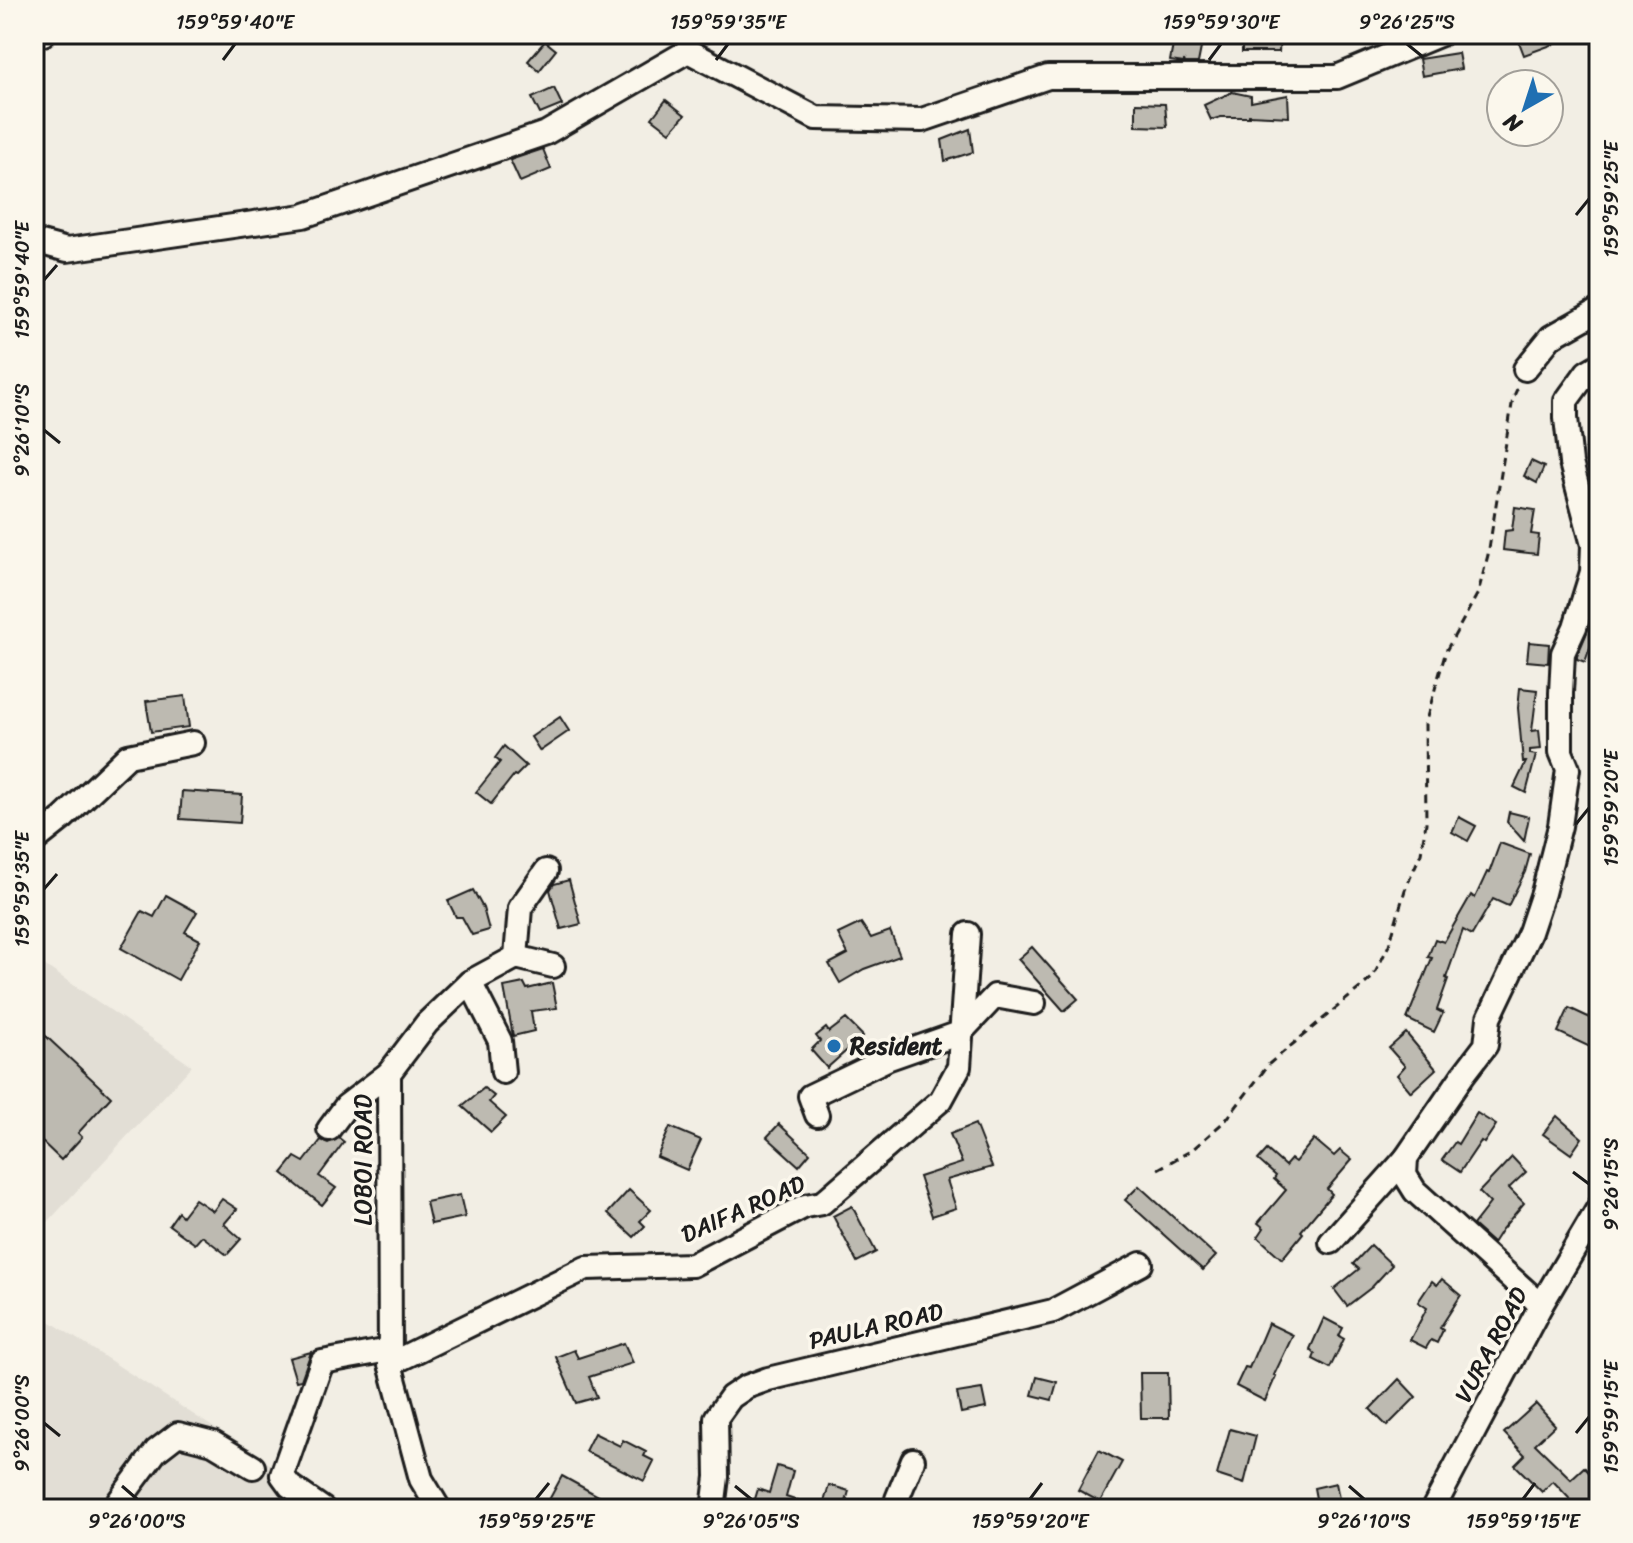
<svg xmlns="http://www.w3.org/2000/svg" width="1633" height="1543" font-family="Sriracha,sans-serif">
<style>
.built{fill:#e2ded5}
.building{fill:#bdbab1;stroke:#1c1c1c;stroke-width:2}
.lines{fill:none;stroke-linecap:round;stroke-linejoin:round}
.minor-casing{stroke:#1c1c1c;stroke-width:28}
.path{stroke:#1c1c1c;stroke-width:3;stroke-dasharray:8 6;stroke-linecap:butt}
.minor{stroke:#fbf7ec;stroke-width:22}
.ticks{fill:none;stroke:#1c1c1c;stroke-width:3}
.poi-dot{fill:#1f6fb2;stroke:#fbf7ec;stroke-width:3}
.labels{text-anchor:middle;stroke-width:7;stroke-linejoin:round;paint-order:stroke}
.poi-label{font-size:24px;font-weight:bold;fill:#1c1c1c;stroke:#fbf7ec;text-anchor:start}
.street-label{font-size:24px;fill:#1c1c1c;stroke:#fbf7ec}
.neatline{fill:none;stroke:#1c1c1c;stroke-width:3}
.ticks-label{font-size:20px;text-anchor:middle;fill:#1c1c1c}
</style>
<rect width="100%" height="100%" fill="#f2eee4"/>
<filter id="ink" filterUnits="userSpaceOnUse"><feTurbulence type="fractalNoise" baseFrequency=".0125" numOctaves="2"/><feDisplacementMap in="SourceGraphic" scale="16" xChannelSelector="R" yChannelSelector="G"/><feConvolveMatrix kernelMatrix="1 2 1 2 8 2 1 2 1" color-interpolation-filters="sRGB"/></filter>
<g filter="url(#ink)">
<g class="built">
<path d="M34,958l158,108 -158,171z"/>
<path d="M34,1311l305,198h-305z"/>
</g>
<g class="building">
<path d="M1175,34h9v5l18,4 -4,20h-13l-1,-3v3l-14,-2z"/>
<path d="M1242,34h38l-1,18h-37z"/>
<path d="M1516,34h60v2l-52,19z"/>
<path d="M545,41l11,9 -17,21 -11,-10z"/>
<path d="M1458,53l3,16 -39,7 -3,-17z"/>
<path d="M554,88l8,17 -22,9 -8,-16z"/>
<path d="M1232,92l19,4v6l37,-7 1,22 -40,-2v2h-28l-10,3 -7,-15z"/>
<path d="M666,100l19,15 -15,17 -18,-14z"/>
<path d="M1136,103l29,1 2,23 -31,-1z"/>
<path d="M970,129l3,23 -28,9 -3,-21z"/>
<path d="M543,149l8,20 -31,13 -10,-22z"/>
<path d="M1531,461l13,6 -7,16 -13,-7z"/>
<path d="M1515,507l20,3 -4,24 8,1 -2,19 -34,-4 2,-19 7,-1z"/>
<path d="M1590,625l7,2 -12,35 -8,-3v-3z"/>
<path d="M1529,642l20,2 -1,19 -21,-2z"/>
<path d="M1520,688l17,2 -5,41 7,-1 2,19 -11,1v4l6,1 -10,38 -12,-6 12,-25h-3l-5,-54z"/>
<path d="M185,696l4,31 -38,5 -5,-31z"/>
<path d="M560,717l9,14 -29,20 -9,-14z"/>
<path d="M504,746l22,20 -10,10 -2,-1 -23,29 -15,-12 24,-30 -5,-4z"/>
<path d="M182,791l60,4 -2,28 -60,-4z"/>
<path d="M1509,812l20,5 -5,24 -17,-19z"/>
<path d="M1459,817l17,9 -8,15 -16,-9z"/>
<path d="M1500,843l30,11 -5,18 -17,34 -15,-7 -21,36 -9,-5 -17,48 2,1 -11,31 6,3 -9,19 -27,-13 25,-61 -4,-1 7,-18 9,3 27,-47 4,3 12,-26 2,1z"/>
<path d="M569,880l12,44 -20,5 -11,-39 4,-6z"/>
<path d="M473,890l10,18 6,22 -17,5 -10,-18h-6l-8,-16z"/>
<path d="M166,895l31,17 -12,20 15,8 -22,40 -57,-32 21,-37 12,6z"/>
<path d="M861,923l10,15 19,-7 10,25 -36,13 -24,14 -11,-19 19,-10 -10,-20z"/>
<path d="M1032,947l46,52 -14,12 -46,-52z"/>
<path d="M524,983l3,6 25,-6 5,25 -26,3 3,20 -21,5 -9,-49z"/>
<path d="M1569,1008l30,14v5l-9,20 -32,-15z"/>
<path d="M846,1019l17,17 -36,32 -16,-18 9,-9 -4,-5 10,-8 3,4z"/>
<path d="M34,1025l77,72 -33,36 4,4 -21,23 -27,-26z"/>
<path d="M1406,1033l30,36 -25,23 -14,-17 8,-9 -16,-18z"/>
<path d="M484,1088l10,8 -5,6 17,15 -15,15 -29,-26z"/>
<path d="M1477,1113l19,12 -12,18 -3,-2 -21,31 -18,-12 13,-18 3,2z"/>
<path d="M1557,1116l25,22 -11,16 -28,-20z"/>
<path d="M779,1124l31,29 -11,13 -32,-29z"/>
<path d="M975,1124l17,43 -45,13 9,28 -24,8 -13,-39 43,-14 -12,-29z"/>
<path d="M670,1127l31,13 -14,30 -30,-13z"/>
<path d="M339,1138l5,4 -25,34 17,12 -14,17 -40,-32 13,-16 9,5 17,-22 7,3z"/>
<path d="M1314,1139l20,17 6,-6 12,10 -25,29 5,5 -31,37 2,2 -21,26 -24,-22 6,-9 -6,-5 28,-33 -12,-11 2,-3 -18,-16 9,-10 18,16 6,-7 4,3z"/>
<path d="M1512,1157l14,15 -17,16 15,15 -22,26 -9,14 -20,-18 17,-22 -11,-11z"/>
<path d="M1139,1186l77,70 -13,14 -78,-70z"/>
<path d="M629,1190l22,20 -11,11 5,5 -11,11 -26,-24z"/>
<path d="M460,1195l5,22 -34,7 -5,-22z"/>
<path d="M195,1199l18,12 9,-12 15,10 -13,15 17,15 -14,16 -25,-19 -7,8 -26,-19 9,-13 4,4z"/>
<path d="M852,1206l24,46 -19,10 -24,-46z"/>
<path d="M1371,1245l21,20 -20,22 -25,19 -13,-17 25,-20 -6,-5z"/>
<path d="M1442,1279l19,16 -21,33 3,2 -6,13 -6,-3 -5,8 -16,-8 17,-32 -9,-6 14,-21 5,4z"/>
<path d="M1324,1318l19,10 -4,8 5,3 -14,29 -17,-9 2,-5 -5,-5z"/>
<path d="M1268,1323l25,12 -19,40 2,1 -11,25 -29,-15 9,-19 4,1z"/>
<path d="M624,1343l9,20 -44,14 8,20 -21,6 -20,-46 18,-7 4,8z"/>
<path d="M311,1352l-10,28 -5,1 -7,-23z"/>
<path d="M1140,1373h28l1,45h-28z"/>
<path d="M1037,1377l20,5 -5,18 -20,-5z"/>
<path d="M1399,1379l17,18 -29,29 -17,-17z"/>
<path d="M982,1389l4,19 -25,5 -4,-20z"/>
<path d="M1536,1404l19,21 -20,19 36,35 13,-12 15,16v19l-7,7h-13l-26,-28 -11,11 -27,-27 10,-10 -21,-22z"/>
<path d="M1230,1429l26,7 -12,48 -27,-9z"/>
<path d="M594,1433l26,13 3,-6 23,12 -2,4 10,5 -10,20 -59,-30z"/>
<path d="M1099,1450l23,12 -22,40 -22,-12z"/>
<path d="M777,1466l16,5 -7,26 27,9v3h-61l6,-20 11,4z"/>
<path d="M562,1476l60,33h-78z"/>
<path d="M1336,1483l5,26h-23l-4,-21z"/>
<path d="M829,1485l20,6 -5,18h-22z"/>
</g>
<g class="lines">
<g class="minor-casing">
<g id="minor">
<path d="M34,37l9,-3"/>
<path d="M34,241l33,9 236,-34 243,-83 142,-82 128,67 106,2 126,-43h289l104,-43"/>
<path d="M1525,369l26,-32 48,-27"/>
<path d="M34,841l29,-23 65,-62 65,-13"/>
<path d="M516,957l4,-49 26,-37"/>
<path d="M470,982l30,59 3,31"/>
<path d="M817,1115l-7,-19 79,-38 71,-25 35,-37 39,7"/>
<path d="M329,1129l17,-23 43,-33"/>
<path d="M1331,1242l75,-84"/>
<path d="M1541,1305l-126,-114 -10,-16 1,-17 57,-83 23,-30 3,-27 41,-86 13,-39 17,-67 8,-57 -7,-17v-59l2,-40 12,-26 17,-55 1,-27 -22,-82 -5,-45v-17l21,-29 12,-7"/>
<path d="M390,1364l196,-96 106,-3 113,-59 17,-3 119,-103 18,-33 9,-133"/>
<path d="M113,1509l43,-58 22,-17 35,9 40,24"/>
<path d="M323,1509l-33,-23 -8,-11 40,-113 67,-12"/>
<path d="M439,1509l-18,-30 -31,-115 -1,-291 38,-50 43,-41 46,-25 37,9"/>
<path d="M713,1509l4,-32 -1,-59 15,-21 15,-10 22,-8 285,-68 88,-47"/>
<path d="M898,1509l-1,-10 16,-39"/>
<path d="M1433,1509l108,-204 58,-98"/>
</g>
</g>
<path class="path" d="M1158,1169l34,-19 34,-30 43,-56 104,-87 16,-32 16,-55 16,-37 5,-30 -1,-99 21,-73 32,-58 10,-38 25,-157 5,-11"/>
<use href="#minor" class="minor"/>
</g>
</g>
<path class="ticks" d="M1407,44l16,13M223,60l12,-16M716,60l12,-16M1209,60l12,-16M1576,215l13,-16M44,280l13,-15M44,430l16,13M1576,824l13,-16M44,889l13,-15M1573,1172l16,12M44,1423l16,13M1576,1433l13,-16M122,1486l15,13M735,1486l16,13M1349,1486l15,13M536,1499l13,-16M1030,1499l12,-16M1523,1499l12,-16"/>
<circle class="poi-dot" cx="834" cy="1046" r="8"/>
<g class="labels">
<g class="poi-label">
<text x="850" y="1054">Resident</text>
</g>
<g class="street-label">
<text transform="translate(363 1160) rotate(-90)" y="8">LOBOI ROAD</text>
<text transform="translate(743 1209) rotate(-24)" y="8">DAIFA ROAD</text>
<text transform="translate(876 1326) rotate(-13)" y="8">PAULA ROAD</text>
<text transform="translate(1491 1345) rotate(-62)" y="8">VURA ROAD</text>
</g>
</g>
<rect width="1633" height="1543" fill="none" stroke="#fbf7ec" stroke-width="88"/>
<g transform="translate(1525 108) rotate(219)"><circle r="38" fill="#fbf7ec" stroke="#a29f99" stroke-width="2"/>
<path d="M0-6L14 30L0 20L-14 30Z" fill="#1f6fb2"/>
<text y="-12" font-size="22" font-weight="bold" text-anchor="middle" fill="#1c1c1c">N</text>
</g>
<rect x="44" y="44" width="1545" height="1455" class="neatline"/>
<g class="ticks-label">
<text x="235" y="29">159°59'40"E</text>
<text x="728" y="29">159°59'35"E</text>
<text x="1221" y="29">159°59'30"E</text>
<text x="1407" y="29">9°26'25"S</text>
<text transform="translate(1611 199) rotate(-90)" y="7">159°59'25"E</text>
<text transform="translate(22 280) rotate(-90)" y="7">159°59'40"E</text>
<text transform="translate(22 430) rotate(-90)" y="7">9°26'10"S</text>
<text transform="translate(1611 808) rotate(-90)" y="7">159°59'20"E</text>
<text transform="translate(22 889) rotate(-90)" y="7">159°59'35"E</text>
<text transform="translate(1611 1184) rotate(-90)" y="7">9°26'15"S</text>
<text transform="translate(1611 1417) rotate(-90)" y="7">159°59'15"E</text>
<text transform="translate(22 1423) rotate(-90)" y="7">9°26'00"S</text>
<text x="137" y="1528">9°26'00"S</text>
<text x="536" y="1528">159°59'25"E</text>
<text x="751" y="1528">9°26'05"S</text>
<text x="1030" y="1528">159°59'20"E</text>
<text x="1364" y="1528">9°26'10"S</text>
<text x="1523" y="1528">159°59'15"E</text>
</g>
</svg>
